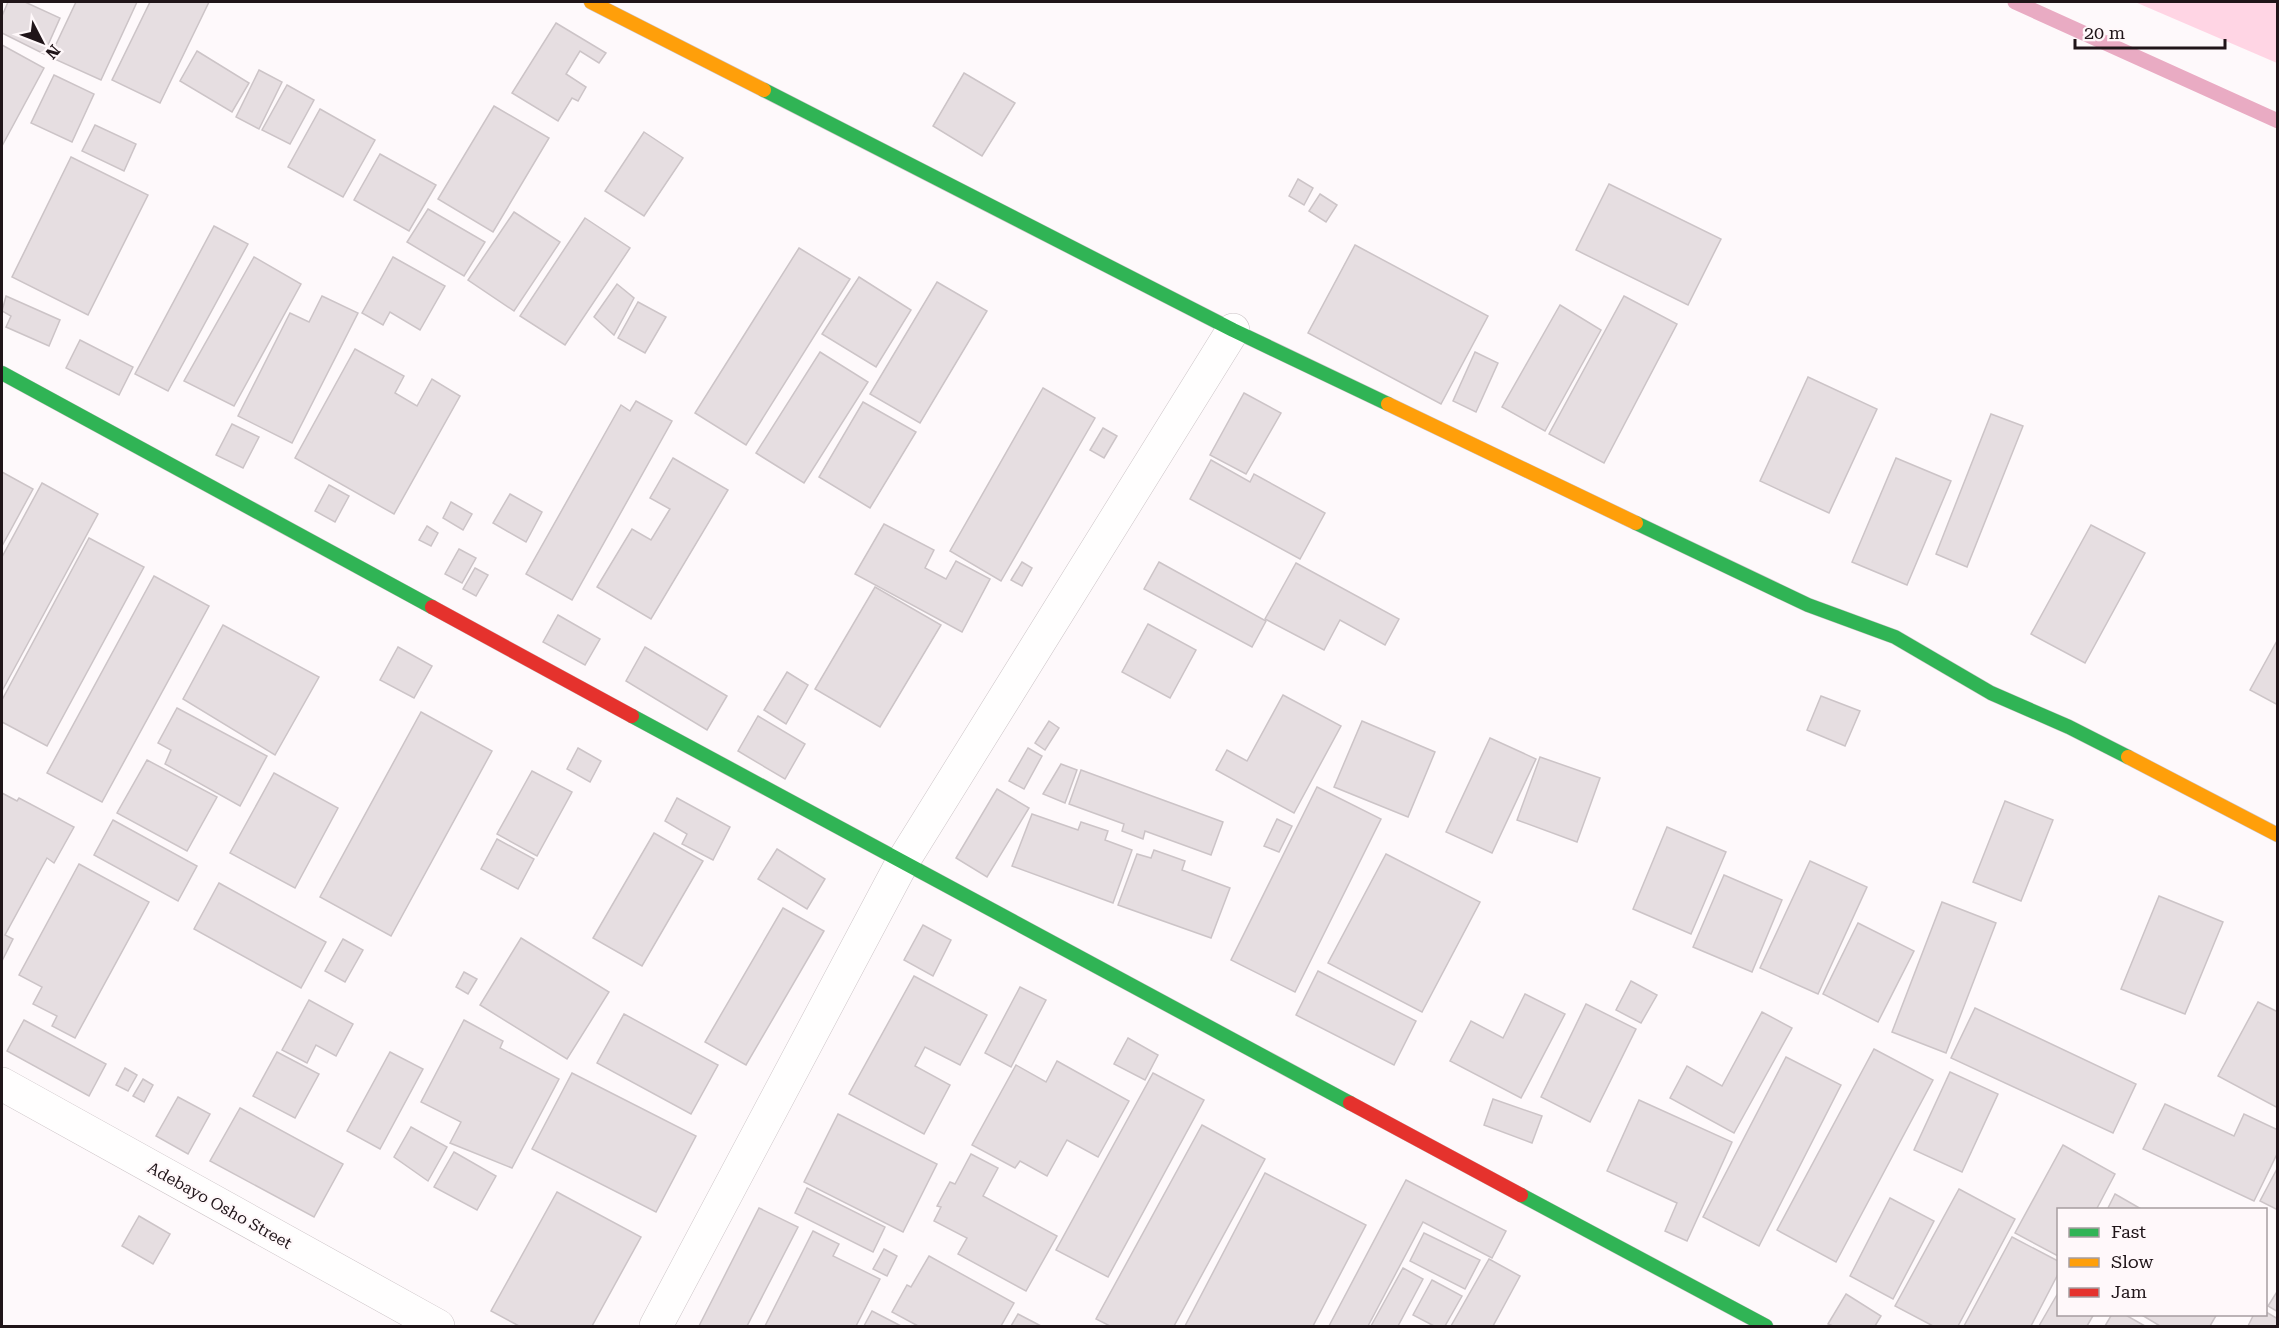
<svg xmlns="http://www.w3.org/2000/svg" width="2279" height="1328" font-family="'Roboto Serif',serif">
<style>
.green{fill:#ffd5e4}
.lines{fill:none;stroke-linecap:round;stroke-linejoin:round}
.stream{stroke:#e9abc3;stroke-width:15}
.building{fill:#e6dee1;stroke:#ccc4c7;stroke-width:1.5}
.street-casing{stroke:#ccc4c7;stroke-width:34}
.fast-casing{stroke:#ccc4c7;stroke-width:15}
.slow-casing{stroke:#ccc4c7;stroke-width:15}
.jam-casing{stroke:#ccc4c7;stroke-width:15}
.street{stroke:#fffefe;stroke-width:33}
.fast{stroke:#30b455;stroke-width:14}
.slow{stroke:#ff9f0a;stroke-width:14}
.jam{stroke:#e5322d;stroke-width:14}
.labels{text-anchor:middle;stroke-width:4.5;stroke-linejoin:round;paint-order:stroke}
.street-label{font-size:16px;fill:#201519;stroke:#fff8fa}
</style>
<rect width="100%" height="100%" fill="#fef9fb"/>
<path class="green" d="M2135,2h142v61z"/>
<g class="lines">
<path class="stream" d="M2015,2l263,119"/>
</g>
<g class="building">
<path d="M8,2h17l35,16 -16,36 -42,-21v-17z"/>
<path d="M76,2h61l-36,78 -51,-23z"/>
<path d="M150,2h59l-49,101 -48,-23z"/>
<path d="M556,23l50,30 -7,10 -19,-12 -14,23 20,13 -8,14 -6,-3 -14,23 -46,-28z"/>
<path d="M2,45l42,23 -42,78z"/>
<path d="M197,51l52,32 -17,29 -52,-31z"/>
<path d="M259,70l23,12 -23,47 -23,-12z"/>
<path d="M964,73l51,30 -33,53 -49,-30z"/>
<path d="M54,75l40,19 -22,48 -41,-19z"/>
<path d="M287,85l27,15 -24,44 -28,-14z"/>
<path d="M494,106l55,32 -56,94 -55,-33z"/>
<path d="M320,109l55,31 -32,57 -55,-30z"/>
<path d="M95,125l41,19 -12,27 -42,-20z"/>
<path d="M644,132l39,26 -39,58 -39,-25z"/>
<path d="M380,154l56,31 -27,46 -55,-31z"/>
<path d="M71,157l77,38 -60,120 -76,-38z"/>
<path d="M1298,179l15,9 -9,17 -15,-9z"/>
<path d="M1609,184l112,55 -33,66 -112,-55z"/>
<path d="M1320,194l17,11 -11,17 -17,-11z"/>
<path d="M428,209l57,33 -21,34 -57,-34z"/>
<path d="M514,212l46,30 -46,69 -46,-31z"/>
<path d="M585,218l45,30 -65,97 -45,-29z"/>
<path d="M214,226l34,18 -80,147 -33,-17z"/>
<path d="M1355,245l133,71 -47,88 -133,-71z"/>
<path d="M799,248l51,31 -104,166 -51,-32z"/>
<path d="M254,257l47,27 -67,122 -50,-25z"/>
<path d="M393,257l52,29 -25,44 -30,-18 -7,13 -21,-12z"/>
<path d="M859,277l52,33 -35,57 -54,-33z"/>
<path d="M937,282l50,29 -67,112 -50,-29z"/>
<path d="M617,284l17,14 -20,37 -20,-18z"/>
<path d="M6,296l54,24 -11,26 -43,-19 5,-11 -9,-5z"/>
<path d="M322,296l36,17 -66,130 -54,-27 52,-103 19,9z"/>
<path d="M1624,296l53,28 -73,139 -55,-29z"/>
<path d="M638,302l28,15 -21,36 -27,-15z"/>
<path d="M1560,305l41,25 -56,101 -43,-24z"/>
<path d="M80,340l53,27 -14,28 -53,-27z"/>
<path d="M355,349l49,27 -9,17 22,13 15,-27 28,17 -66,118 -99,-56z"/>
<path d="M820,352l48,30 -64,101 -48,-30z"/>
<path d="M1475,352l23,11 -22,49 -23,-11z"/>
<path d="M1808,377l69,32 -48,104 -69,-32z"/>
<path d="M1043,388l52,30 -94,163 -51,-30z"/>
<path d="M1244,393l37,20 -35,61 -36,-19z"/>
<path d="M636,401l36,20 -100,179 -46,-26 95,-169 9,6z"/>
<path d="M863,402l53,30 -46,76 -51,-31z"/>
<path d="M1991,414l32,12 -56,141 -31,-13z"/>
<path d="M232,424l27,13 -16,31 -27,-13z"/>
<path d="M1103,428l14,8 -13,22 -14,-8z"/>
<path d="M673,458l55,32 -77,129 -54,-32 35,-58 19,11 19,-31 -20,-11z"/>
<path d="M1896,458l55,23 -44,104 -55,-23z"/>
<path d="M1211,460l39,22 4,-8 71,39 -25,46 -110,-60z"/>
<path d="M2,472l31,17 -31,57z"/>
<path d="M42,483l56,31 -96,177v-134z"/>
<path d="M329,485l20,11 -14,26 -20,-11z"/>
<path d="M510,494l32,18 -16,30 -33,-19z"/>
<path d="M451,502l21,12 -9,16 -20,-12z"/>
<path d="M884,524l50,26 -9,18 21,11 10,-18 34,18 -28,53 -107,-58z"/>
<path d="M2091,525l54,28 -60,110 -54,-29z"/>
<path d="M427,526l11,7 -7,13 -12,-6z"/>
<path d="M89,538l55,29 -97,179 -45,-24v-22z"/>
<path d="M459,549l17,9 -14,25 -17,-9z"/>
<path d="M1022,562l10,6 -10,18 -11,-6z"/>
<path d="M1159,562l107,59 -14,26 -108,-58z"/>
<path d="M1296,563l103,56 -14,26 -45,-25 -16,30 -59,-31z"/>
<path d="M475,568l13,7 -12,21 -13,-7z"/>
<path d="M154,576l55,30 -107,196 -55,-29z"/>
<path d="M875,587l66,38 -61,102 -65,-38z"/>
<path d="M558,615l42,24 -15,26 -42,-23z"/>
<path d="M1148,624l48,26 -26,48 -48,-26z"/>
<path d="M223,625l96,52 -44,78 -92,-56z"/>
<path d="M2278,639v66l-28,-15z"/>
<path d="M398,647l34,19 -18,32 -34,-18z"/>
<path d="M645,647l82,49 -20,34 -81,-49z"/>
<path d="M787,672l21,13 -22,39 -22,-14z"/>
<path d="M1283,695l58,31 -47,87 -78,-43 11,-20 20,11z"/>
<path d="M1821,696l39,15 -15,35 -38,-16z"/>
<path d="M177,708l90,48 -27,50 -75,-42 6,-14 -13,-7z"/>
<path d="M421,712l71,39 -101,185 -71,-39z"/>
<path d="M758,716l47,28 -20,35 -47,-28z"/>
<path d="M1049,721l10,7 -14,22 -10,-7z"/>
<path d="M1362,721l73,31 -27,65 -74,-30z"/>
<path d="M1490,738l46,21 -44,94 -46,-21z"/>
<path d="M578,748l23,13 -11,21 -23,-13z"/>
<path d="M1028,748l14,8 -18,33 -15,-8z"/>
<path d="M1540,757l60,21 -23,64 -60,-22z"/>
<path d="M147,760l70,37 -30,54 -70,-38z"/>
<path d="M1061,764l16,6 -12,33 -22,-9z"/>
<path d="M1081,770l142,52 -12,33 -66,-24 -2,8 -21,-8 2,-7 -55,-20z"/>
<path d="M532,771l40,21 -35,64 -40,-22z"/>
<path d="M274,773l64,35 -43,80 -65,-35z"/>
<path d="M1317,787l64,32 -86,173 -64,-32z"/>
<path d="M997,789l32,19 -42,69 -31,-19z"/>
<path d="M2,793l15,8 2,-3 55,29 -20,36 -7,-5 -42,77 8,4 -11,22z"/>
<path d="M677,798l53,29 -17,33 -31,-16 5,-10 -22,-13z"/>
<path d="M2005,801l48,19 -32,81 -48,-19z"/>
<path d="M1032,814l46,16 3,-8 27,9 -3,9 27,10 -19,53 -101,-37z"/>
<path d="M1277,819l15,7 -13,26 -15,-6z"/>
<path d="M113,820l84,46 -19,35 -84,-46z"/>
<path d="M1667,827l59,25 -35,82 -58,-25z"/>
<path d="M654,833l49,28 -61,105 -49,-28z"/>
<path d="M497,839l37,20 -16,30 -37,-20z"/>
<path d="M777,849l48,30 -18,30 -49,-30z"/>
<path d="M1154,850l31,11 -3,9 48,18 -19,50 -93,-33 19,-51 14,4z"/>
<path d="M1386,854l94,48 -58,110 -94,-49z"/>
<path d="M1810,861l57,26 -49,107 -58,-26z"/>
<path d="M79,864l70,38 -74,136 -23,-12 5,-10 -24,-12 9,-17 -23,-12z"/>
<path d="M1724,875l58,25 -30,72 -59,-25z"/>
<path d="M219,883l107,59 -25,46 -107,-59z"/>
<path d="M2159,896l64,26 -38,92 -64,-25z"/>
<path d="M1942,902l54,21 -50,130 -54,-21z"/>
<path d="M783,908l41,23 -78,134 -41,-23z"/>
<path d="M1858,923l56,28 -36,71 -55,-28z"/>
<path d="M923,925l28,15 -18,36 -29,-16z"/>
<path d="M521,938l88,54 -42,67 -87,-54z"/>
<path d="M343,939l20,11 -18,32 -20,-11z"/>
<path d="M1318,971l98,50 -22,44 -98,-50z"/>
<path d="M464,972l13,7 -9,15 -12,-7z"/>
<path d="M914,976l73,39 -27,50 -35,-18 -10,19 35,19 -26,49 -75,-40z"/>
<path d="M1631,981l26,14 -16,28 -25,-13z"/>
<path d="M1020,987l26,13 -35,67 -26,-14z"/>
<path d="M1525,994l40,20 -44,84 -71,-37 21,-40 32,17z"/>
<path d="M309,1000l44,24 -17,32 -20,-11 -9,18 -25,-13z"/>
<path d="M2258,1002l20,10v96l-60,-32z"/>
<path d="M1586,1004l50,25 -46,93 -49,-25z"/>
<path d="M1975,1008l161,76 -23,49 -162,-75z"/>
<path d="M1762,1012l30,16 -58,105 -64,-35 17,-32 35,20z"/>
<path d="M624,1014l94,51 -27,49 -94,-51z"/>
<path d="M24,1020l82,44 -17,32 -82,-45z"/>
<path d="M464,1020l39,21 -3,7 59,31 -47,89 -62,-25 11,-21 -40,-20z"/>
<path d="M1128,1038l30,17 -13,25 -31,-16z"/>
<path d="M1874,1049l59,31 -97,182 -59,-32z"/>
<path d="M277,1052l42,22 -24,44 -42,-22z"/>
<path d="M390,1052l33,17 -43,80 -33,-18z"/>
<path d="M1786,1057l55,28 -82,161 -56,-29z"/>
<path d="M1057,1061l72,40 -31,56 -31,-17 -20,36 -27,-15 -5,7 -43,-23 44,-80 30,17z"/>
<path d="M125,1068l12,7 -9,16 -12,-6z"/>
<path d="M1950,1072l48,22 -36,78 -48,-22z"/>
<path d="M572,1073l124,63 -40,76 -124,-63z"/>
<path d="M1153,1073l51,27 -96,177 -52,-27z"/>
<path d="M143,1079l10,6 -9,17 -11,-6z"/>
<path d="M178,1097l32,17 -22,40 -32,-18z"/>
<path d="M1493,1099l49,17 -10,27 -48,-18z"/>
<path d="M1639,1100l93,42 -45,99 -22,-10 12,-28 -70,-32z"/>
<path d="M2165,1104l69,32 10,-22 34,16v22l-24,49 -111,-52z"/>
<path d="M240,1108l103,56 -29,53 -104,-56z"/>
<path d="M838,1114l99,50 -34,68 -99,-50z"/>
<path d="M1202,1125l63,34 -91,167h-64l-14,-7z"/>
<path d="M411,1127l36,20 -19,34 -34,-24z"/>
<path d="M2063,1145l52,29 -19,36h-38v46l-43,-23z"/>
<path d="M454,1152l42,24 -19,34 -43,-23z"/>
<path d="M971,1154l27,14 -15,28 74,40 -31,55 -68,-37 9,-16 -33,-17 7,-14 -4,-1 13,-24 5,2z"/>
<path d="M2278,1167v43l-18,-9z"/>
<path d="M1265,1173l101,52 -53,101h-128z"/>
<path d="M1406,1180l100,51 -14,27 -69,-36 -55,104h-39z"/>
<path d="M807,1188l78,39 -12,25 -78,-39z"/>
<path d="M1959,1189l56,30 -57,107h-25l-38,-20z"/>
<path d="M557,1192l84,45 -49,89h-73l-28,-15z"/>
<path d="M2115,1194l28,16h-36z"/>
<path d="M1890,1198l44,23 -41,78 -43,-23z"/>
<path d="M759,1208l39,19 -51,99h-48z"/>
<path d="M139,1216l31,18 -17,30 -31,-18z"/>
<path d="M813,1231l26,13 -6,12 47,23 -24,47h-91z"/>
<path d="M1424,1233l56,27 -15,29 -55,-28z"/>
<path d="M2012,1237l46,24v13l-27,52h-67z"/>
<path d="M884,1249l13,7 -10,20 -14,-7z"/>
<path d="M929,1256l85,47 -13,23h-83l-26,-14 15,-27 4,2z"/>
<path d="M1489,1259l31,17 -27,50h-42z"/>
<path d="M1403,1268l20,11 -25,47h-27z"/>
<path d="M1432,1280l30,16 -17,30h-11l-21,-11z"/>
<path d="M2278,1290v22l-10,-6z"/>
<path d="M2058,1293v21h36l-7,12h-48z"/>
<path d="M1846,1294l35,22 -6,10h-42l-5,-2z"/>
<path d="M872,1311l29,15h-37z"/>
<path d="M2266,1312l12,7v7h-30l6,-12h12z"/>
<path d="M1018,1314l23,12h-30z"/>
<path d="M2112,1314h12l21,12h-40z"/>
<path d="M2140,1314h77l-7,12h-50z"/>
</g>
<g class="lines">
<g class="street-casing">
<g id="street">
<path d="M2,1084l436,242"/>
<path d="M656,1326l246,-463 331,-533"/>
</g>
</g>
<g class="fast-casing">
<g id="fast">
<path d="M764,90l469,240 155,74"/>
<path d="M2,373l430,234"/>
<path d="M1636,523l172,82 87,32 96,56 78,34 59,30"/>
<path d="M632,716l718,387"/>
<path d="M1521,1195l245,131"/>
</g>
</g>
<g class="slow-casing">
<g id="slow">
<path d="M591,2l173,88"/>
<path d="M1388,404l248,119"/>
<path d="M2128,757l150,78"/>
</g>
</g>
<g class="jam-casing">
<g id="jam">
<path d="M432,607l200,109"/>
<path d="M1350,1103l171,92"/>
</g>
</g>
<use href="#street" class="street"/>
<use href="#fast" class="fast"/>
<use href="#slow" class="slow"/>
<use href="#jam" class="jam"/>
</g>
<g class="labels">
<g class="street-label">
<text transform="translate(220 1205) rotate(29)" y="6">Adebayo Osho Street</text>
</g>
</g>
<rect width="2279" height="1328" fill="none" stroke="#201519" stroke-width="6"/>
<rect x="2057" y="1208" width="210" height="108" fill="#fff8fa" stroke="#a69da0" stroke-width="1.5"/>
<rect x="2069" y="1228" width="30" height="9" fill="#30b455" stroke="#a69da0" stroke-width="1.5"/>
<text x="2111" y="1238" font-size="18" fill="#201519">Fast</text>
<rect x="2069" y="1258" width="30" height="9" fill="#ff9f0a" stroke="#a69da0" stroke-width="1.5"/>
<text x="2111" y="1268" font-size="18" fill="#201519">Slow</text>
<rect x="2069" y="1288" width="30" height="9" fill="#e5322d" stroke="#a69da0" stroke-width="1.5"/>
<text x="2111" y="1298" font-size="18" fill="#201519">Jam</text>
<g transform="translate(42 42) rotate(132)" stroke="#fff8fa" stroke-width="4.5" paint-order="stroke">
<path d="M0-4.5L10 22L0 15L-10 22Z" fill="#201519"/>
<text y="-9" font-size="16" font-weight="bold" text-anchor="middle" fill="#201519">N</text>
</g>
<path d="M2075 39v9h150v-9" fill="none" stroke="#201519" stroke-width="3"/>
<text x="2084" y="39" font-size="18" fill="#201519" stroke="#fff8fa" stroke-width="4.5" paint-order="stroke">20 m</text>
</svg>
